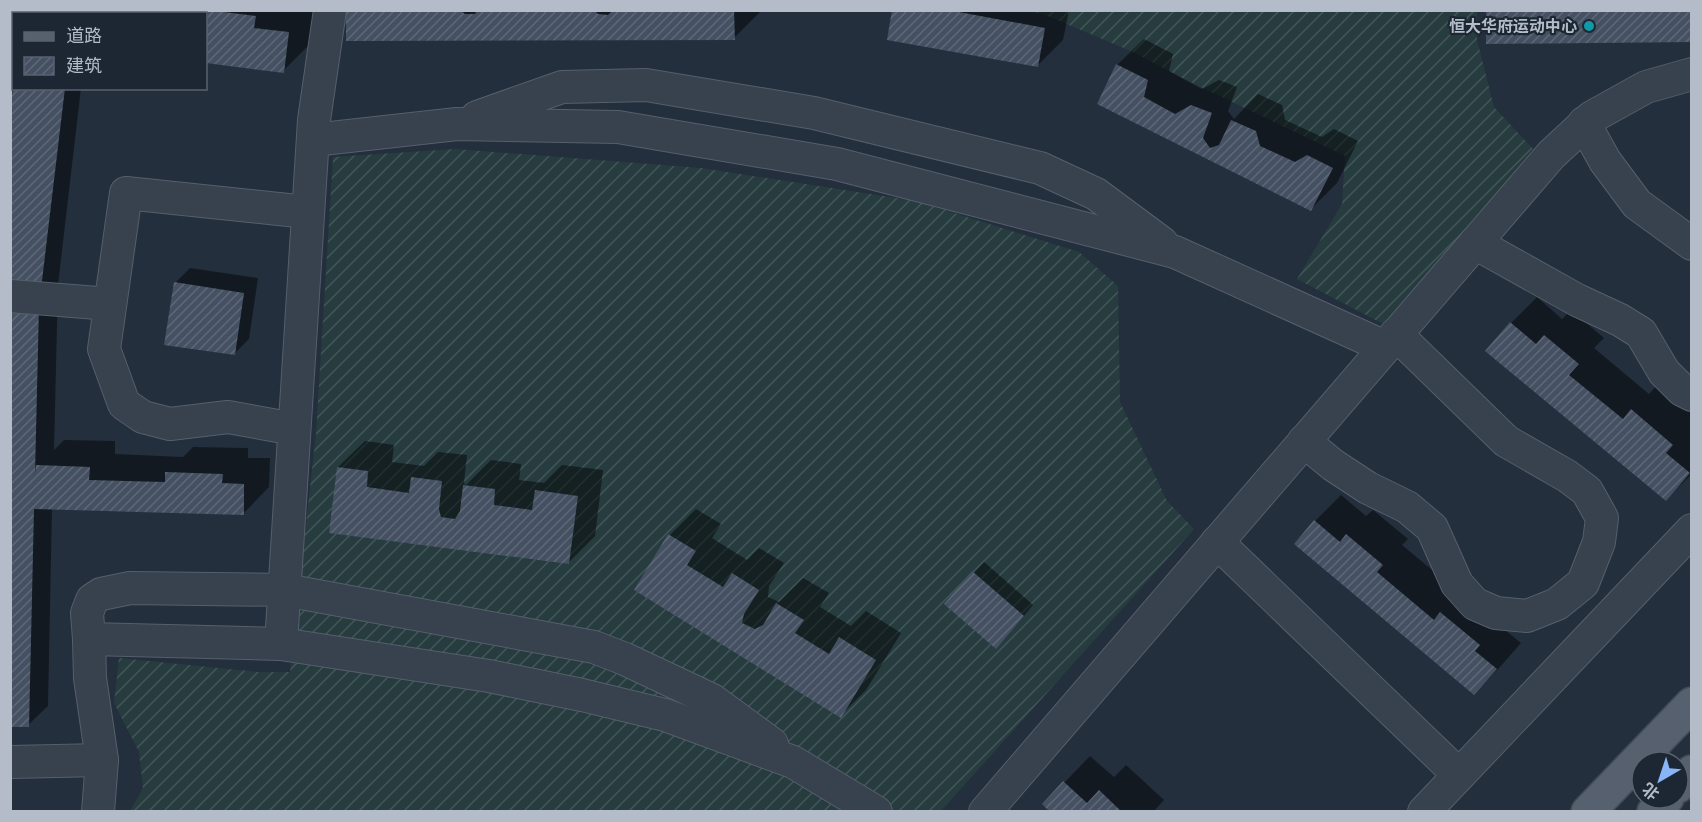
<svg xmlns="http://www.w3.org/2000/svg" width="1702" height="822" font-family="'Archivo Narrow','Noto Sans SC',sans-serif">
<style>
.garden{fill:url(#garden-furrows)}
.shadow{fill:#0007}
.building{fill:url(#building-hatch)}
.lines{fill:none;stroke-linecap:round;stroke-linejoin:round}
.minor-casing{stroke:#565f6c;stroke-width:34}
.major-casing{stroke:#414a57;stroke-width:36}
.minor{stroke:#38414e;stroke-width:32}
.major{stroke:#56606e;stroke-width:33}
.culture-dot{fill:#0f9aa8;stroke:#1d2633;stroke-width:2}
.labels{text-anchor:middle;stroke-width:4.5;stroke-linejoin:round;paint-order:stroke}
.poi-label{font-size:16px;font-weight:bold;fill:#b4bcc9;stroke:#1d2633;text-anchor:end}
</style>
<defs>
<pattern id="garden-furrows" width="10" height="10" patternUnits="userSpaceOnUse" patternTransform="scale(1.5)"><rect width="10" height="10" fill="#263c3f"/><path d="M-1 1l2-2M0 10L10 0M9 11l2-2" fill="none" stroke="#435659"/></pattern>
<pattern id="building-hatch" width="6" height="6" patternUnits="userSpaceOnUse" patternTransform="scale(1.5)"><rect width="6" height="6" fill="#455162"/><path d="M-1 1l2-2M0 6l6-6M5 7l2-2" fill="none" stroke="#5d6877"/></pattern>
</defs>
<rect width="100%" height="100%" fill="#242f3e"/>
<g class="garden">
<path d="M1024,11h453v29l17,67 39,42 -146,177 -90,-47 45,-75 3,-48 -161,-77 -51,-27 -90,-38z"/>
<path d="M455,149l246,19 215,33 163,51 39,34 2,116 47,99 27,28 -253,282h-811l13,-23 -4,-36 -25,-49 5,-45 139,14h32l26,-239 17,-276z"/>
</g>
<g class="shadow">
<path d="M55,10h259l-5,35 -26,26 -77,-10v-47h-152z"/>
<path d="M347,10h413v2l-26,26z"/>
<path d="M894,10h175l-6,30 -26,26z"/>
<path d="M1144,39l29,15 -4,17 33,18 17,-9 18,7 -9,24 6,8 24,-25 24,11 3,15 37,17 12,-8 24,12 -21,42 -26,26 -212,-106 18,-38z"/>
<path d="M15,88h66l-23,197 -4,165 10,-10 51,1v13l68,3 10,-10 55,1v10h22l-1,29 -26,27 -191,-6 -4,198 -20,19z"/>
<path d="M190,268l68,10 -9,61 -15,15 -59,-71z"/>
<path d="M1537,297l25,22 9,-9 33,28 -10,10 55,46 9,-10 34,28v62l-26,25 -155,-176z"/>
<path d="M365,441l29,4 -2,17 32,4 14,-14 29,3 -3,27 1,4 26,-26 30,4 -2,16 25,3 18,-18 41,5 -8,66 -26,26 -239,-30 8,-65z"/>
<path d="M1341,495l25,21 7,-6 35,29 -6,6 59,49 60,49 -21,24 -26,26 -159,-172z"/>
<path d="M696,509l25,15 -9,14 35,22 12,-12 25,15 -15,23 -1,11 11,5 24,-24 26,15 -9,14 31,19 15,-15 35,22 -35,57 -26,26 -204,-126 34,-55z"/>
<path d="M984,562l49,43 -27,32 -60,-34z"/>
<path d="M1090,756l24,21 12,-12 38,35 -11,12h-100l-9,-8z"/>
</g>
<g class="building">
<path d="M53,10l35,1 49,-1 -1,4h-83z"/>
<path d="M208,10l48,6 -2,12 35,4 -5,41 -78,-10v-42h1z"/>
<path d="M346,10h114l5,4h10l2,-4h117l4,4 10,1 5,-5h121l1,30 -389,1z"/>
<path d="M892,10h56l97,18 -7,39 -151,-27z"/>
<path d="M1486,10h206v32l-206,2z"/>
<path d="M1116,64l32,16 -4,17 31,17 16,-9 21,8 -9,25 7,10 9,-3 12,-25 25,11 4,15 35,16 12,-7 26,13 -22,43 -214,-107z"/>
<path d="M13,88h52l-26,218 -4,168 1,-9 54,2 -1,13 76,2v-10l58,2 -1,9 22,1v31l-210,-6 -5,218h-19v-616z"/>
<path d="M174,282l70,11 -9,62 -71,-10z"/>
<path d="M1510,322l26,22 8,-9 35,29 -10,11 54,44 8,-10 42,36 -7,8 24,20 -24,28 -181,-150z"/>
<path d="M337,467l31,4 -1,16 42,6 2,-16 31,4 -3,28 2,8 14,2 5,-8 3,-26 32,4 -1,16 38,5 3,-20 43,6 -9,68 -240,-31z"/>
<path d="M1314,520l26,22 6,-8 37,31 -6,7 57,48 6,-8 40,33 -5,6 22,18 -23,26 -180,-151z"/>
<path d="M668,534l28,17 -9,14 36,22 9,-14 27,17 -15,24 -2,9 13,6 8,-4 13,-22 28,17 -9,13 34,21 10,-17 37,23 -35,58 -207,-128z"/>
<path d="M972,571l52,45 -28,33 -52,-45z"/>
<path d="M1063,781l24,22 12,-13 23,22h-72l-8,-8z"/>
</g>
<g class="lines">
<g class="minor-casing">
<g id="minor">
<path d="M477,117l85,-30 84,-2 168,28 226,55 56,26 66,49"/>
<path d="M1584,123l21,38 32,43 55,40"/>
<path d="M313,140l144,-16 161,3 219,37 338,88 210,95"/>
<path d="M1475,243l102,57 43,20 21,13 23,39 18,18 10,5"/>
<path d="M10,296l100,8"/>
<path d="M294,429l-66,-12 -58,7 -27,-7 -19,-13 -20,-55 22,-156 181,19"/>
<path d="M1304,441l29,24 35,23 39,19 25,21 25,56 18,20 21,9 31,3 30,-12 26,-21 16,-41 3,-24 -15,-27 -20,-15 -61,-35 -110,-107"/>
<path d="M1217,542l242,233"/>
<path d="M89,639l-2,-26 5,-13 9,-6 29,-6 155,2 309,57 31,12 87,41 60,44"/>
<path d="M281,644l33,-524 16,-110"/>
<path d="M10,762l92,-2"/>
<path d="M98,812l4,-52 -12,-82 -1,-39 192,5 208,32 93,19 83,20 128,47 83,50"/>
<path d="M985,812l566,-657 41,-38 54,-30 46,-13"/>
<path d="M1424,812l268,-282"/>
</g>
</g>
<g class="major-casing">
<g id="major">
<path d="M1678,786l14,-14"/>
<path d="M1588,812l104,-108"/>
<path d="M1654,812l13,-14"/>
</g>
</g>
<use href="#minor" class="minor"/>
<use href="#major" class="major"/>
</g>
<circle class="culture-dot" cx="1589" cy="26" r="6"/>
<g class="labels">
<g class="poi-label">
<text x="1577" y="32">恒大华府运动中心</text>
</g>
</g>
<rect width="1702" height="822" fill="none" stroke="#b4bcc9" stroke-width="24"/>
<rect x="12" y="12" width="195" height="78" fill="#1d2633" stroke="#59626f" stroke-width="1.5"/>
<rect x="24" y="32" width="30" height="9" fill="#56606e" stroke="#59626f" stroke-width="1.5"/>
<text x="66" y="42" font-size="18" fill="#b4bcc9">道路</text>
<rect x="24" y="57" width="30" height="18" fill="url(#building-hatch)" stroke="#59626f" stroke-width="1.5"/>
<text x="66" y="72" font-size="18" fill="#b4bcc9">建筑</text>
<g transform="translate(1660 780) rotate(219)"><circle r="28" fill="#1d2633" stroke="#59626f" stroke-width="1.5"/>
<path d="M0-4.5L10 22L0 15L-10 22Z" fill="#8ab4f8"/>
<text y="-9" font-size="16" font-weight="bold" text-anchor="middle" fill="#b4bcc9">北</text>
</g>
</svg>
